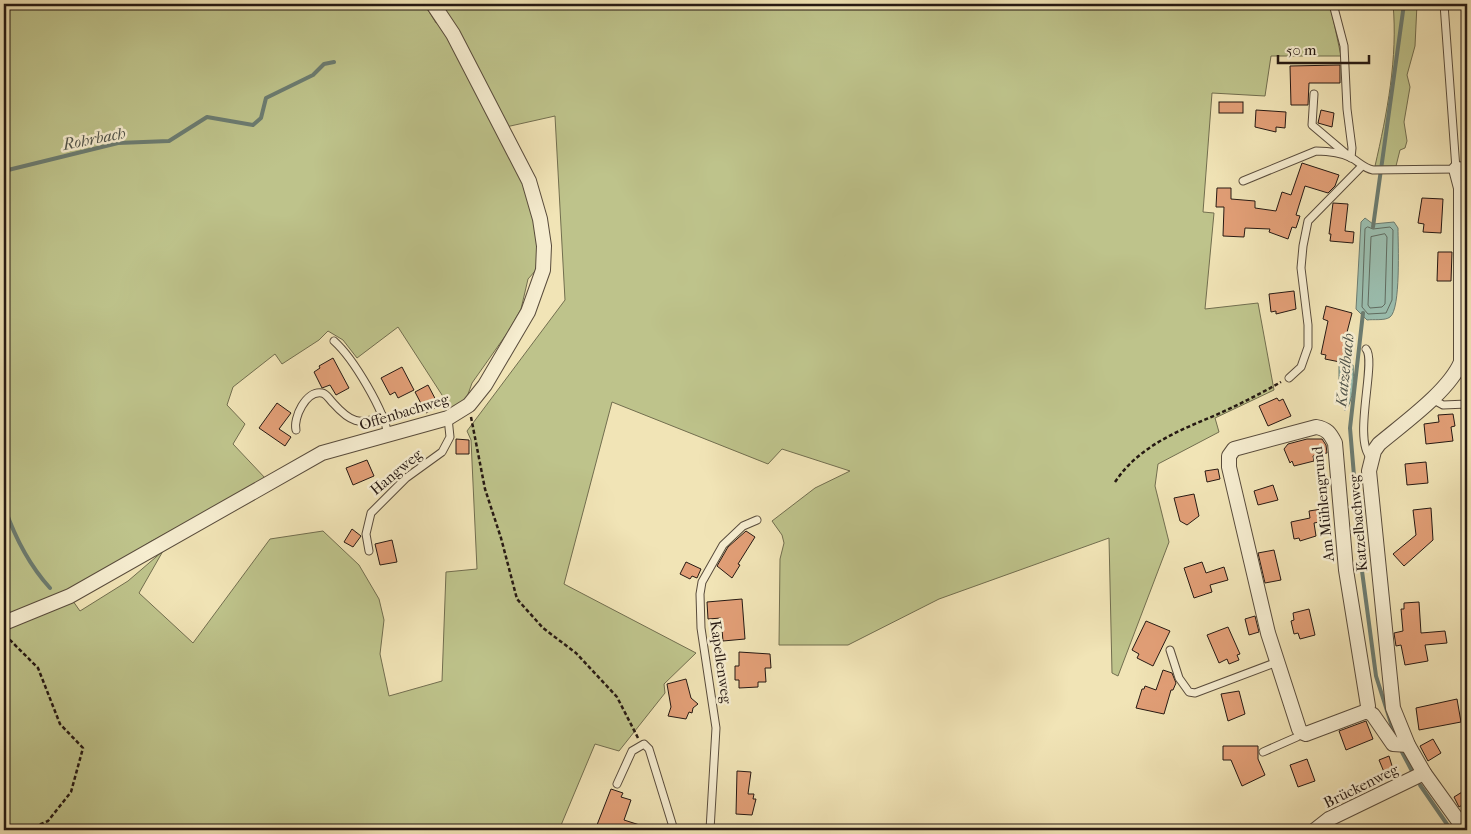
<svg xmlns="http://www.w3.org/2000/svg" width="1471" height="834" font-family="'IM FELL French Canon',serif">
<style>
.green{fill:#bec38b;stroke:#726e4f}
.water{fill:#9bbeaf;stroke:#6c7c71}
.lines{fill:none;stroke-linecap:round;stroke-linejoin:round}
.shore{stroke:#606c61;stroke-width:1}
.stream{stroke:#6c7c71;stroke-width:4}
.building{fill:#e29f77;stroke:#261913}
.service-casing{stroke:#594c3c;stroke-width:9}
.minor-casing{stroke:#594c3c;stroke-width:16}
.path{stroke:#261913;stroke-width:2.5;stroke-dasharray:4 2.5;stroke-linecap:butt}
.service{stroke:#f6edd0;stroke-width:7}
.minor{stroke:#f6edd0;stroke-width:14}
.labels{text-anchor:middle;stroke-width:5;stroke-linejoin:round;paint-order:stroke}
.street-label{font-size:15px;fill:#261913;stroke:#f6edd0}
.water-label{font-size:16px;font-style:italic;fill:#4f534a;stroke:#f6edd0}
</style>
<rect width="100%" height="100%" fill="#f1e4b6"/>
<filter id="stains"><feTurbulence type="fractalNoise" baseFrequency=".004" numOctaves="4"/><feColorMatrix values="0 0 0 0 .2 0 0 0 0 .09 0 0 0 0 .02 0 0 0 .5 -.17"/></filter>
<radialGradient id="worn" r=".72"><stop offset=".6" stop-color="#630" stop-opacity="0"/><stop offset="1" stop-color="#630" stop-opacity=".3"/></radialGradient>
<g class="green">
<path d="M4,4h416l8,6 8,13 7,-1 79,156 17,59 -3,33 -8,9 -7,30 -13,23 -36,51 -5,14 -14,15 -55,-85 -41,31 -14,-18 -15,-9 -9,9 -37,24 -7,-10 -42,33 -6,18 18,19 -12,20 33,35 -116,63 -82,52 12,17 48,-30 35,-30 -24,42 54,50 77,-104 53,-8 36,34 20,34 5,21 -4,34 9,42 53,-15 4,-109 31,-3 -6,-129 -4,-9 98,-131 -10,-184 -49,11 -67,-123h891l11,52h-70l-6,40 -53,-3 -9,119 11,1 -9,96 53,-6 16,87 -59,28 4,14 -61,32 -3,22 14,56 -51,134 -6,-3 -3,-135 -170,61 -91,46h-69l1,-86 4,-16 -2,-8 -10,-14 43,-33 35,-17 -68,-22 -14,15 -156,-62 -48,182 132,69 -32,31 1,9 -46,58 -24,-7 -36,86h-555z"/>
<path d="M1393,4h24l-2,42 -8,29 3,12 -6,35 3,19 -2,7 -5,2 -4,16h-21c12,-52 23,-109 18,-162z"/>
</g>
<g class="water">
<path d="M1365,218l8,6 21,-2 4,6c0,15 3,81 -8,89 -5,4 -17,2 -23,3l-11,-11 5,-87z"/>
<path d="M1346,363l7,2c1,13 1,36 -8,46l-6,-32v-15l6,2z"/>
</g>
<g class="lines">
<g class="shore">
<path d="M1368,227l5,2 17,-2 3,3 -1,70 -6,13 -18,1 -6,-7 3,-78z"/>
<path d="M1385,234l2,3 -2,67 -3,3 -12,1 -2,-3 3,-68z"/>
</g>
<g class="stream">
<path d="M4,171l114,-28 51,-2 38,-24 46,8 8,-7 5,-20 47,-23 11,-11 10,-2"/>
<path d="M1373,227l31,-223"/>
<path d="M1363,313l-13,115 12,143 14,105 19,60"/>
<path d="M4,506c10,29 25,59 46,82"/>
<path d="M1402,752l10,19"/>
<path d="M1420,785l31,45"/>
</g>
</g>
<g class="building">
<path d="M1340,65v18h-31l-1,22h-17l-1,-39z"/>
<rect x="1219" y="102" width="24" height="11"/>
<path d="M1256,110l30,2 -1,16 -9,-1v5l-21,-5z"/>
<path d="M1321,110l13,3 -2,14 -14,-4z"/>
<path d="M1302,163l37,12 -4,11 -7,7 -23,-7 -9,29 4,1 -4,12 -4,-1 -4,12 -19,-7 1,-3 -25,-1 -1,9 -21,-1 1,-29h-8l1,-19h14v11l24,2v7l21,3 6,-19 9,3z"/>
<path d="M1422,198l21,1 -2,34 -18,-1 1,-8 -6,-1z"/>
<path d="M1333,203l15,1 -3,27 9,1 -1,11 -23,-2 1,-7h-2z"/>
<path d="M1438,252h14l-1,29h-14z"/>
<path d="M1294,291l2,18 -20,5v-3l-5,1 -2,-18z"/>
<path d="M1326,306l26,7 -6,23 -1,5 6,2 -3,17 -7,-1 -1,3 -15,-3 1,-4 -5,-1 7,-33 -5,-2z"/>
<path d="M333,358l16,30 -13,7 -6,-10 -8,3 -8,-16 6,-4 -1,-2z"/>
<path d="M402,367l12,23 -16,8 -3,-6 -5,3 -9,-17z"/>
<path d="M428,385l11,21 -13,7 -11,-21z"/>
<path d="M1277,398l2,3 4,-2 8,17 -23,10 -9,-20z"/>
<path d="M277,403l14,10 -12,16 12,8 -6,9 -26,-18z"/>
<path d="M1453,414l2,12 -4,1 2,14 -27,3 -2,-20 15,-2 -1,-7z"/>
<path d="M456,439l13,1v14h-13z"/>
<path d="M1307,439h15l4,6 1,8 -14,3 1,5 -20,5 -2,-5 -2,2 -6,-14 4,-5z"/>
<path d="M367,460l7,16 -21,9 -7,-17z"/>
<path d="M1426,462l2,21 -21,2 -2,-21z"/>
<path d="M1218,469l2,10 -13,3 -2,-11z"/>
<path d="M1273,485l5,15 -20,5 -4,-14z"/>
<path d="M1194,494l5,22 -12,9 -7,-4 -6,-23z"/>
<path d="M1328,508l2,12 -16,3 2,13 -16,5 -1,-3 -5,1 -3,-17 19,-4 -1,-7z"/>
<path d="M1431,508l2,32 -29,26 -11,-12 23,-19 -3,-25z"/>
<path d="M352,529l9,7 -8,11 -9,-5z"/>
<path d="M746,531l9,6 -17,27 2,1 -8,13 -15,-12 11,-19z"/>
<path d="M392,540l5,22 -17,3 -5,-21z"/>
<path d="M1274,550l7,30 -16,3 -7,-30z"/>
<path d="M686,562l15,7 -4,9 -5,-2 -2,3 -10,-5z"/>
<path d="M1202,562l4,11 18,-6 4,13 -18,5 2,7 -18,6 -10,-30z"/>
<path d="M742,599l3,40 -22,2 -2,-23 -13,1 -1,-17z"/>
<path d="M1419,602l2,31 24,-2 2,12 -22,2 3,16 -23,4 -4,-20 -5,1 -2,-13 9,-2 -2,-22h3v-6z"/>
<path d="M1309,609l6,26 -15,4 -2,-6 -4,1 -3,-13 3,-1 -1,-7z"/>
<path d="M1255,616l4,16 -10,3 -4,-16z"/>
<path d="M1146,621l24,10 -17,35 -16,-8 2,-4 -7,-4z"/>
<path d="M1228,627l12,27 -3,1 2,5 -10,4 -2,-5 -8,4 -12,-28z"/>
<path d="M739,652l31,2 1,14h-6l1,14h-8v5l-19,1v-8h-4v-14h4z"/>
<path d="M1163,670l9,3 4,10 -3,7h-2l-7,24 -28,-6 6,-19h2l1,-3 11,4z"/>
<path d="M686,679l5,19 7,6 -5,4 -1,5 -3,-1 -3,7 -18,-3 3,-9 -4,-23z"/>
<path d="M1239,691l6,23 -17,7 -7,-27z"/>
<path d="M1457,699l4,23 -42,8 -3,-22z"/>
<path d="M1366,721l7,18 -27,11 -7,-19z"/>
<path d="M1433,739l8,14 -13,8 -8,-15z"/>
<path d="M1223,746h35v13l7,16 -23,11 -11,-26h-8z"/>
<path d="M1389,756l4,13 -9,3 -5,-12z"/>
<path d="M1307,759l8,22 -17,6 -8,-22z"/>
<path d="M737,771l14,1 -3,22h6l-1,5h3l-4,16 -16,-1z"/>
<path d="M611,789l12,4 -2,4 10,3 -7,20 25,8v2h-54z"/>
<path d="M1467,789v13l-8,5 -5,-10z"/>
</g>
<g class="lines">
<g class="service-casing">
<g id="service">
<path d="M1314,94l-2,31 39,33 1,-10 -5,-39 -3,-63 -11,-42"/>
<path d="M1243,181l73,-30c11,0 26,2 36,7 8,5 12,10 21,12l83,-1 -12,-165"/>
<path d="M334,341c19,17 51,70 54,95"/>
<path d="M1366,349c11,12 -14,91 5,109"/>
<path d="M1289,378l12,-11 7,-20v-22l-7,-57 2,-22 5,-25 54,-55"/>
<path d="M1432,399l11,6 24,-1"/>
<path d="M1465,404l2,26"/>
<path d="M296,430c-3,-12 10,-40 26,-37 5,1 7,6 11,10 17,19 26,23 50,13"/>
<path d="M369,551l-3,-17 5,-21 35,-35 36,-26 8,-15 -2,-19"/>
<path d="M1170,650l9,28 10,14 6,1 82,-31"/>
<path d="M1263,752l34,-15 4,-5"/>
<path d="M617,784l15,-33 12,-7 5,5 25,81"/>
<path d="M710,830l6,-102 -15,-100 -1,-34 2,-12 21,-37 20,-19 14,-6"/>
</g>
</g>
<g class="minor-casing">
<g id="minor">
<path d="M4,623l66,-27 252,-143 126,-35 21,-13 16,-20 43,-73 15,-42 1,-24 -4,-27 -11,-38 -76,-147 -20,-30"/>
<path d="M1367,711l-61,23 -5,-2 -2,-3 -31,-96 -39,-166v-11l5,-7 82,-22c11,2 14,6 19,16l11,127 22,136 -1,5 6,4 20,29 15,1"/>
<path d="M1315,830l14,-11 95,-46"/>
<path d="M1465,830l-41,-57 -16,-28 -15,-37 -24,-237 5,-20 5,-7c25,-21 70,-53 82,-82v-174l-5,-19 11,1"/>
</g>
</g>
<g class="path">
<path d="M471,417l14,72 16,49 16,61 26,29 33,25 41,44 21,41"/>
<path d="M1115,482c24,-36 63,-51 101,-67 22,-10 44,-21 65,-33"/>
<path d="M5,635l33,33 22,56 23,24 -12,44 -23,29 -21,9"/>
</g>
<use href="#service" class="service"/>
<use href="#minor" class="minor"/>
</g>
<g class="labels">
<g class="street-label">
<text transform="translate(404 412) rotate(-17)" y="5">Offenbachweg</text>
<text transform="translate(396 472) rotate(-40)" y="5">Hangweg</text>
<text transform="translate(1323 504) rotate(-96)" y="5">Am Mühlengrund</text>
<text transform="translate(1358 523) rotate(-95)" y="5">Katzelbachweg</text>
<text transform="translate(721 662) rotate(82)" y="5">Kapellenweg</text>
<text transform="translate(1361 786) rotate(-26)" y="5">Brückenweg</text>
</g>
<g class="water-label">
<text transform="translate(94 138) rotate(-11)" y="6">Rohrbach</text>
<text transform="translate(1344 370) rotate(-84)" y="6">Katzelbach</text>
</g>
</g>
<rect width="1471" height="834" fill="none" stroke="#f1e4b6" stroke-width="20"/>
<rect x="5" y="5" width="1461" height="824" fill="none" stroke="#261913" stroke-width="2.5"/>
<rect x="10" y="10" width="1451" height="814" fill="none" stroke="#261913"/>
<path d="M1278 55v8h91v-8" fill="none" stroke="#261913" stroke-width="2.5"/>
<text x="1286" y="55" font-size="15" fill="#261913" stroke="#f6edd0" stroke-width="4" paint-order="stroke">50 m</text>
<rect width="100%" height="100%" filter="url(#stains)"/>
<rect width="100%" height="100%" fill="url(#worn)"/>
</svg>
